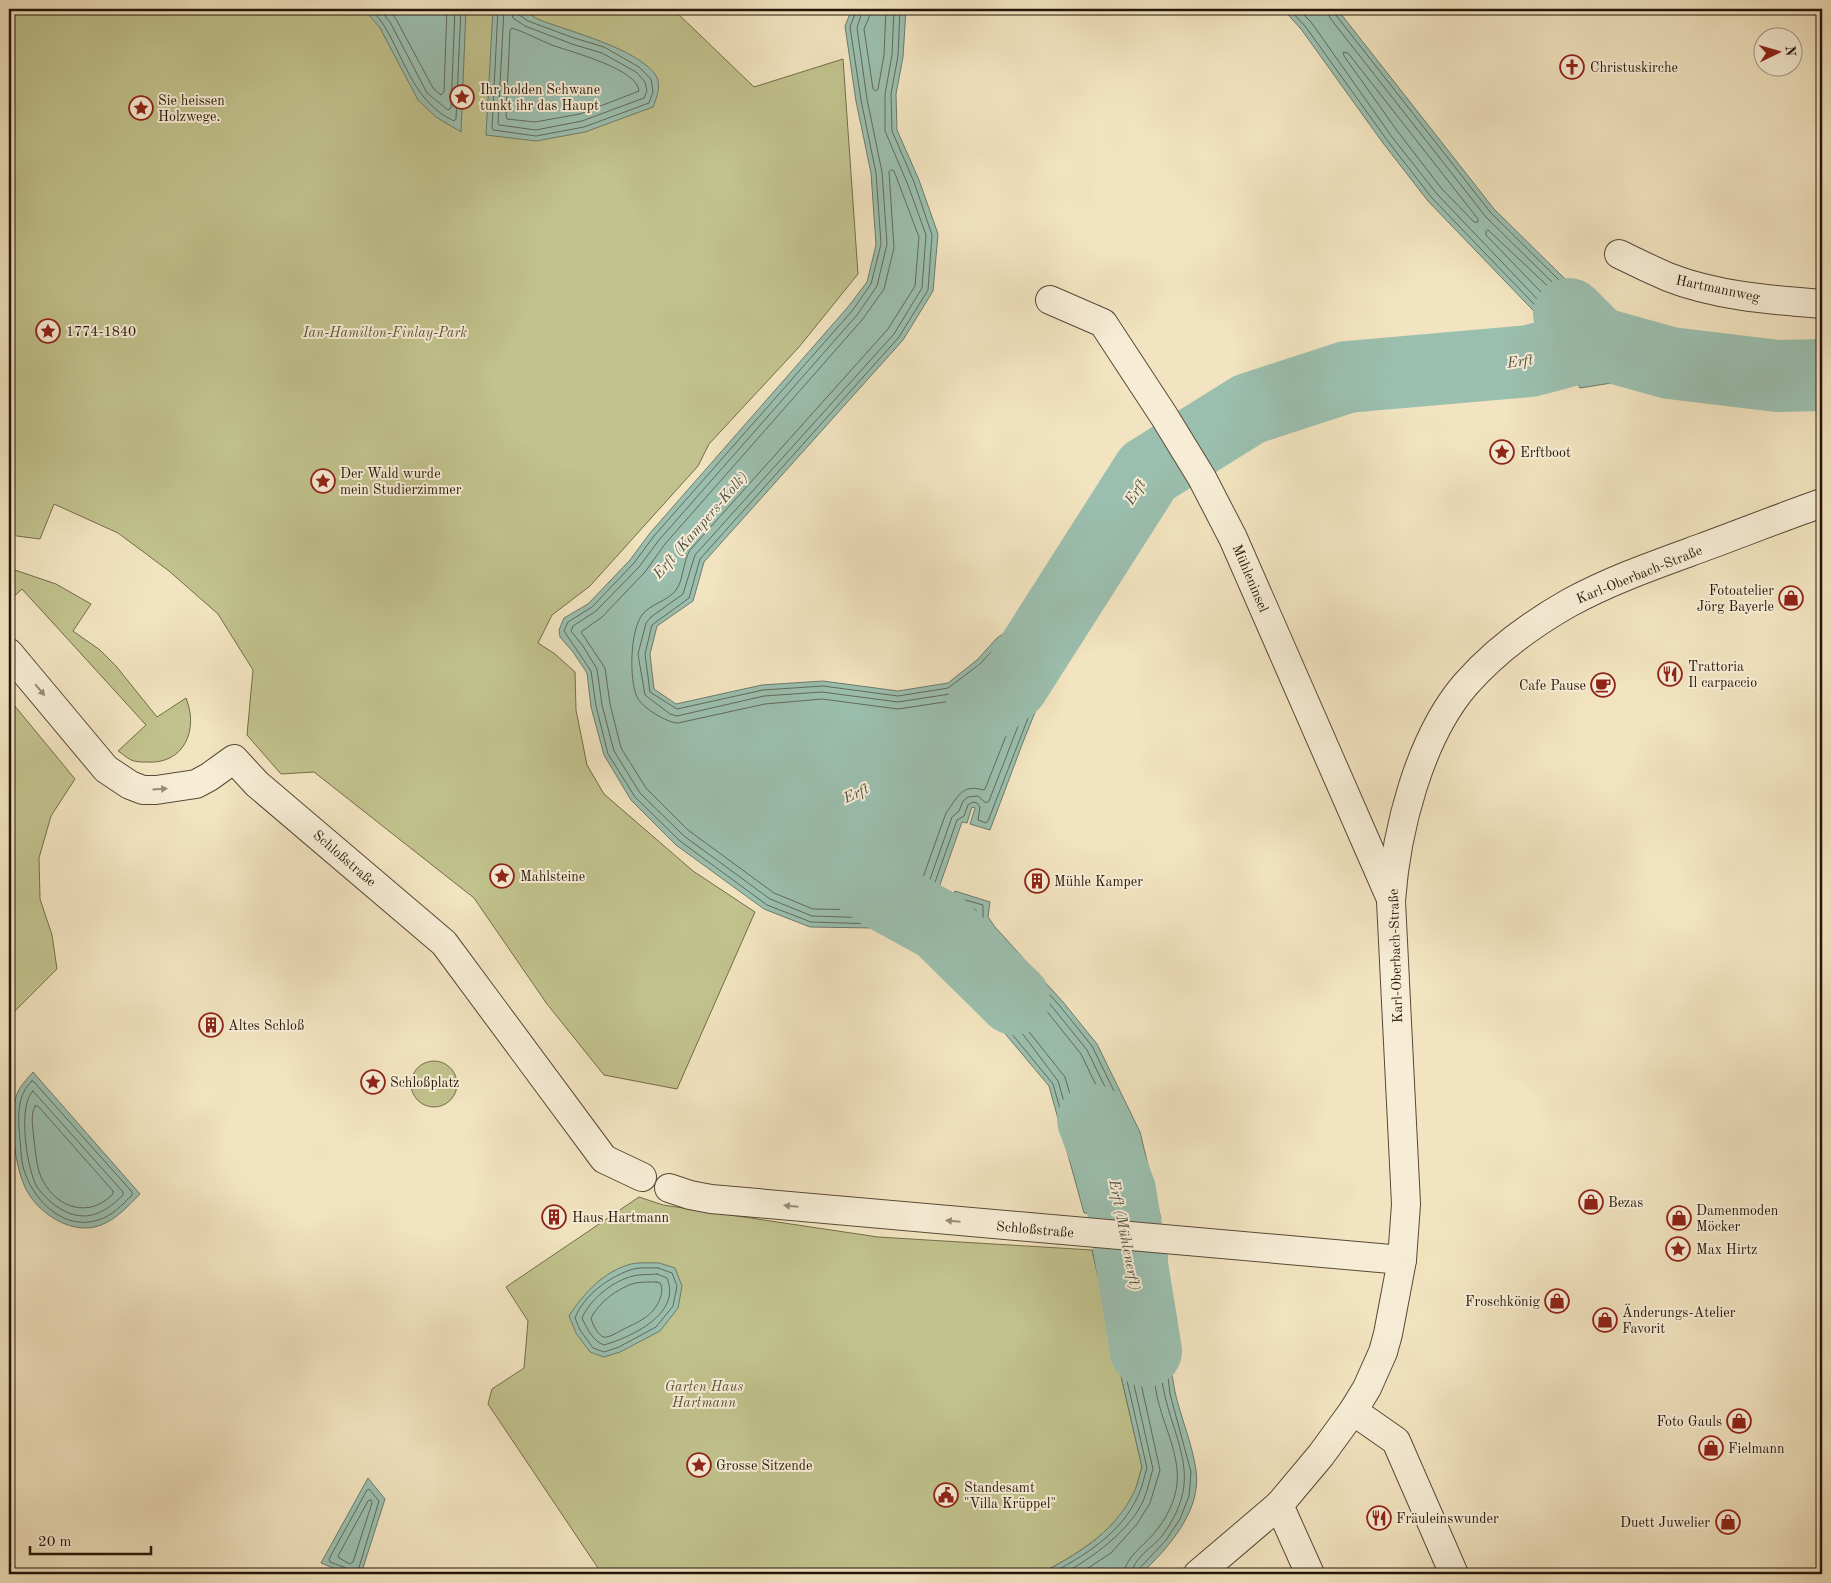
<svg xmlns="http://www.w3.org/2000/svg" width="1831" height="1583" font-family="'Old Standard TT',serif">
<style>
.green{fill:#c1c28d;stroke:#736c4a}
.water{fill:#9bbfaf;stroke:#6c7b6c}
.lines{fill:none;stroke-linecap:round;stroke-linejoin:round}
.shore{stroke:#606a5c;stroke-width:1}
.river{stroke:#9bbfaf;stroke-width:72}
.minor-casing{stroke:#584936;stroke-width:30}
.minor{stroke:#f7edd6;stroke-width:28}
.oneway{fill:#988c79}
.labels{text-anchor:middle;stroke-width:4;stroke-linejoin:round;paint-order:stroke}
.poi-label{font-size:14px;fill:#251508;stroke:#f7edd6;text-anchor:start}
.street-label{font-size:14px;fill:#251508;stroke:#f7edd6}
.park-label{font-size:14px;font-style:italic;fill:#5c5237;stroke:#f7edd6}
.water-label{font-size:15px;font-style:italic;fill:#4e5042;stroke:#f7edd6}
</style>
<rect width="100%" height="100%" fill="#f2e4c0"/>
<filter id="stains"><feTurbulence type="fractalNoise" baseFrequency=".004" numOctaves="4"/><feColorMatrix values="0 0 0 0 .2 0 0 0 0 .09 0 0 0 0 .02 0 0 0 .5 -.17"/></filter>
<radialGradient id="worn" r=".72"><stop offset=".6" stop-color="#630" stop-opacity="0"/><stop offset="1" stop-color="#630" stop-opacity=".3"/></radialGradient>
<g class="green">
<path d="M9,9h664l81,78 89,-28 15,215 -59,73 -90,97 -11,22 -108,120 -38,29 -14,28 17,11 20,18 1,38 11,55 17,29 89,77 62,41 -78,177 -73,-14 -57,-71 -73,-106 -160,-126 -33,2 -34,-39 6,-65 -35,-56 -49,-43 -51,-38 -64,-29 -14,35 -31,-4z"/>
<path d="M9,568l47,16 35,20 -18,27 27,19 16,16 41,51 29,-19c13,32 -2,67 -40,64 -4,0 -8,0 -12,-1 -5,-1 -11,-7 -16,-10l28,-26 -124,-136 -13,12z"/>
<path d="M9,699l66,80 -24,37 -12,42 1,41 12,36 5,34 -48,48z"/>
<circle cx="434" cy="1084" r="23"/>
<path d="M639,1197l24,8 215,32 214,13 50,217c-3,9 -5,21 -9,29 -20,38 -58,59 -93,78h-438l-114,-170 4,-15 32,-21 4,-47 -22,-34z"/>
</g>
<g class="water">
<path d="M364,9h102l-5,123 -25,-15 -18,-17 -38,-72z"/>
<path d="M493,9c7,0 16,-1 23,0 8,1 17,8 24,11 31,12 95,28 115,54 7,10 2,23 -2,33l-68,25 -49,9 -50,-6z"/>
<path d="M852,9h54l-3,48 -7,37 1,36 22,50 19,54 -5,57 -30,49 -199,222 -11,39 -36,25 -7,28 4,35 22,15 86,-19 61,-4 75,10 50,-8 29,-23 20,-22 23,-16 21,7 16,29 -34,84 -33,88 -20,-6 5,-16 -3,-1 -5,16 -5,-1 -46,131 -42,-25 -64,-1 -46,-18 -88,-64 -45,-45 -27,-45 -13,-48 -4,-34 -14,-21 -13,-15 -1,-7 5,-12 24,-14 42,-44 20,-27 198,-226 19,-25 9,-37 -5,-72 -15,-72 -11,-75z"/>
<path d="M1283,9h54l157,200 68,67 36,32 59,23 -2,41 -31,9 -44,7 -27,-57 -125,-130 -45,-58 -82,-114z"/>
<path d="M955,891l35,11 -2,15 7,10 68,75 34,42 43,88 21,87 -77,-6 -35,-127 -78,-93 -39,-37 21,-52 -3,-2z"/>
<path d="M33,1072l107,122c-11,11 -23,25 -39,31 -27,11 -61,-10 -74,-34 -12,-21 -19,-74 -10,-97 3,-8 10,-15 16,-22z"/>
<path d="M1092,1250l75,5c-1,45 -1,93 8,137 6,26 17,51 21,78 6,41 -28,78 -55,104h-101c36,-19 72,-40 92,-78 5,-8 7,-19 10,-29z"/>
<path d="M659,1263l16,5 7,18 -4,22 -18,23 -40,21 -16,5 -14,-5 -14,-19 -7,-17c14,-22 35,-45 62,-52 9,-2 19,-1 28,-1z"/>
<path d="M368,1478l17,21 -24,75h-13l-27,-11z"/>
</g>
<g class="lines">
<g class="shore">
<path d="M370,9c5,5 11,11 15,18 20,34 30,76 69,94l2,-2 5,-110"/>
<path d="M379,9l11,13 37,71 21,17 3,-2 4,-99"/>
<path d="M388,9l8,10 37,69 8,7 3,-3 3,-83"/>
<path d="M498,9l-6,119 1,2 43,6 48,-9 65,-24 4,-11 -2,-13 -12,-12 -35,-20 -30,-9 -46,-17 -10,-7 -2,-5"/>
<path d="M504,9l-6,114 1,2 37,5 46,-9 62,-23 3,-7 -2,-9 -9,-10 -34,-19 -30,-9 -47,-18 -12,-8 -3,-9"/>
<path d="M857,9l-7,18 11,73 15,73 5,71 -10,40 -19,27 -198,225 -20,27 -42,44 -24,15 -4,9 27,40 5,35 12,48 27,43 45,44 87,64 44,17 65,2 36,20 2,-2 43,-122 7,-4 4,-11 5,-3 4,1 3,4 -2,13 8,3 2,-2 63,-162 -13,-25 -18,-5 -20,13 -20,22 -32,24 -50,8 -75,-10 -60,4 -86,19 -27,-17 -5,-38 7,-29 37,-27 11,-39 199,-222 29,-47 4,-55 -18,-53 -22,-51 -1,-37 7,-38 2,-47"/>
<path d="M863,9l-6,19 10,71 15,73 5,72 -10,42 -20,29 -198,225 -20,27 -43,44 -23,15 -2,5 12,15 14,23 5,36 12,46 26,42 44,43 86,63 42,17 65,2 32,17 2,-2 41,-116 7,-6 4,-10 5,-4 10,-1 8,7 3,-2 55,-142 -10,-20 -13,-4 -17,12 -20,22 -34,25 -52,8 -76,-10 -58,4 -87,20 -7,-2 -25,-19 -7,-41 8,-31 5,-6 32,-23 12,-39 199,-221 28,-46 4,-53 -18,-50 -23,-54v-37l7,-39 2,-46"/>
<path d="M870,9v6l-6,14 9,60 3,2 2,-2 6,-34 2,-46"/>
<path d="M1289,9l16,17 82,114 45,58 125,130 25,53 41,-5 27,-8 1,-34 -57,-22 -36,-33 -67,-66 -156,-199 -1,-5"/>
<path d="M1298,9l13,13 81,115 45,57 124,130 25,50 35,-4 23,-7v-25l-54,-21 -36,-33 -68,-67 -156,-199 -3,-9"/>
<path d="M512,28c13,4 27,12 40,17 19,7 86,24 87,46l-59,23 -45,8 -28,-3 -1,-3 4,-85z"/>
<path d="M1344,52l4,1 130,166v3h-4l-32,-33 -44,-57 -54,-76z"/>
<path d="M891,170l3,1 25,66 -4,49 -27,43 -198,221c-7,11 -7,32 -14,40 -8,11 -26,14 -34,25 -12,16 -13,64 -5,82 4,10 30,26 41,26l87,-19 57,-5 76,10 53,-8 8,-3 29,-23 21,-23 13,-9 6,2 8,15 -51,129 -2,1c-22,-7 -26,9 -37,23l-39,109 -2,2 -26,-14 -66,-1 -39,-16 -86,-63 -42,-42 -25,-40 -11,-44 -5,-36 -24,-36 21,-15 43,-45 20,-28 197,-224 22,-31 10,-41 -5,-76z"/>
<path d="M1488,230l98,92 51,21v14l-17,6 -30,3 -23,-47 -81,-84v-3z"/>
<path d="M958,898l25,7v14l8,11 68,75 33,41 43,88 18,76 -1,3 -64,-6 -35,-123 -78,-95 -37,-34 20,-49z"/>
<path d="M967,906l9,4 1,11 9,13 68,75 33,41 42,86 16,67 -1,3 -51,-4 -35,-121 -33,-44 -45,-52 -34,-31 18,-46z"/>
<path d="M967,922h3l11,18 68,74 32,40 41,85 14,56 -2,2 -35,-3 -34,-117 -35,-44 -44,-53 -31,-28z"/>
<path d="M32,1081l2,1 98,110v3c-9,9 -21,22 -34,25 -33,11 -63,-18 -73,-47 -4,-10 -4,-23 -5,-34 -2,-19 -4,-44 12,-58z"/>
<path d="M33,1091l90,101v3c-21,21 -41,29 -67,11 -7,-5 -14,-12 -19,-19 -10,-17 -20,-82 -4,-96z"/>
<path d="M35,1106h3l75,85v3c-23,24 -55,15 -70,-13 -7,-13 -7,-27 -9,-41 -1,-11 -4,-25 1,-34z"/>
<path d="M658,1268l14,5 5,13 -4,20 -17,21 -37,20 -15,5 -11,-4 -13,-18 -5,-12c9,-23 33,-40 55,-48 9,-3 19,-2 28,-2z"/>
<path d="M657,1274l10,4c15,36 -36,59 -63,67 -11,-4 -17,-16 -22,-27 8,-19 31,-37 51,-42 7,-2 17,-1 24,-2z"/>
<path d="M656,1282l4,1c6,11 -5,28 -14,34 -8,6 -19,10 -28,15 -3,2 -11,6 -14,5 -6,-1 -12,-14 -13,-19 8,-16 27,-30 44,-35 7,-1 14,-1 21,-1z"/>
<path d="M371,1500l1,3 -19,59 -3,2 -11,-6 -1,-2 30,-55z"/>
<path d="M348,1574l-2,-6 -16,-6 -1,-3 38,-69 2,-1 10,12 -22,73"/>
<path d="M1050,1574c34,-18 70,-40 87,-76 5,-9 7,-21 10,-30l-48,-210 3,-3 58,5 2,1v45l4,54 4,34 21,78 -2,24 -9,23 -14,21 -27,29 -1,5"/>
<path d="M1063,1574c29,-16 68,-44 81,-75 4,-10 6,-21 9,-30l-46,-204 3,-3 43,3 2,2c1,41 0,89 10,129 6,28 22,59 19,89 -2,19 -11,36 -22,51 -9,11 -30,23 -30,38"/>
<path d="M1079,1574l32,-21 26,-29 13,-21 10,-33 -43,-196 2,-4 27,2 2,2c-1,40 1,83 9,122 6,29 23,58 20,88 -2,18 -11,35 -22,48 -10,13 -30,25 -31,42"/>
</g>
<g class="river">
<path d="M1569,314l29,29 72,20 108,13 44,-1"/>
<path d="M981,710l32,-26 135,-212 101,-63 98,-32 183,-16 68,-18"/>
<path d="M843,868l37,25 60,33 74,73"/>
<path d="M1093,1120l27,71 26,160"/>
</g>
<g class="minor-casing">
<g id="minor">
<path d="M1619,254c16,8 33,16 49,23 48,19 103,23 154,27"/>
<path d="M1050,300l53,23 61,93 38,62 31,60 158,361"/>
<path d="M9,653l97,116 24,16 13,5h13l40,-6 13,-7 25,-18 23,25 187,159 160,216 38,18"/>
<path d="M669,1188l21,7 21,4 691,61"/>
<path d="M1353,1411l43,30 58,133"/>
<path d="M1279,1505l31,69"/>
<path d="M1198,1574l81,-69 42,-50 32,-44 14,-23 16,-36 5,-18 14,-74 4,-56 -15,-303c5,-70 28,-162 74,-216 28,-32 67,-61 104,-82 42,-23 88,-39 132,-55 41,-15 81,-31 121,-45"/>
</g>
</g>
<use href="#minor" class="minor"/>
</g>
<defs><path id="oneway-solid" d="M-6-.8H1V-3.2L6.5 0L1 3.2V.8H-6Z" transform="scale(1.25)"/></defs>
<g class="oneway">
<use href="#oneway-solid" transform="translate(40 690) rotate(50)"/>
<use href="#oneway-solid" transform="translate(160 789) rotate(-4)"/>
<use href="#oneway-solid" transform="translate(791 1206) rotate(-175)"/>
<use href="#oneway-solid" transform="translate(953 1221) rotate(-175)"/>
</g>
<defs>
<g id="church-ring" transform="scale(1.25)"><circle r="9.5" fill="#f7edd6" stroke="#8f2418" stroke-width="1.5"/><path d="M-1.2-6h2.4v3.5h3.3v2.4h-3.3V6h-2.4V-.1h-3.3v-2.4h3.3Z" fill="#8f2418"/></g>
<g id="sight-ring" transform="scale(1.25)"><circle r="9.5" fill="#f7edd6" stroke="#8f2418" stroke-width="1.5"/><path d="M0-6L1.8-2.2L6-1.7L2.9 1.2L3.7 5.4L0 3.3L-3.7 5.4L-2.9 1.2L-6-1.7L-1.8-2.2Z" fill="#8f2418"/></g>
<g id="shop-ring" transform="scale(1.25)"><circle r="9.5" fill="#f7edd6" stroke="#8f2418" stroke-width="1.5"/><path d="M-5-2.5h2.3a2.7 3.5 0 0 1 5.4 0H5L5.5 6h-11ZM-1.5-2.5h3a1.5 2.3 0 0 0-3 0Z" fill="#8f2418"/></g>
<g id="restaurant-ring" transform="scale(1.25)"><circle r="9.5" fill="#f7edd6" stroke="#8f2418" stroke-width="1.5"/><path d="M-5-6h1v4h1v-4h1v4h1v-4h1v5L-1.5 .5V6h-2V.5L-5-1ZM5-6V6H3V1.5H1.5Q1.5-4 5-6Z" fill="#8f2418"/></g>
<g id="cafe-ring" transform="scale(1.25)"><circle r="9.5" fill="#f7edd6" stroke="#8f2418" stroke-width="1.5"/><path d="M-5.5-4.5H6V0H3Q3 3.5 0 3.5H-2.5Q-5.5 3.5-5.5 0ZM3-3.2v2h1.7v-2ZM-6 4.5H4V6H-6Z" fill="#8f2418"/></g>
<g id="building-ring" transform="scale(1.25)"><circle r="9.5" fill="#f7edd6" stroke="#8f2418" stroke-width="1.5"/><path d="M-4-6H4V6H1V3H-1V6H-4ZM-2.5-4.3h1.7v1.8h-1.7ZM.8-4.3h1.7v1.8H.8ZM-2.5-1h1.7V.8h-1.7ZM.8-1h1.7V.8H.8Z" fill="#8f2418"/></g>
<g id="civic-ring" transform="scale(1.25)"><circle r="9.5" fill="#f7edd6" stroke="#8f2418" stroke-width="1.5"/><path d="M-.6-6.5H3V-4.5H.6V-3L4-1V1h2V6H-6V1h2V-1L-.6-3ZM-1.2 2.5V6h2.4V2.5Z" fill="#8f2418"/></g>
</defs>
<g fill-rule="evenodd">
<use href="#church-ring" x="1572" y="67"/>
<use href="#sight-ring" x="462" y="97"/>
<use href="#sight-ring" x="141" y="108"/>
<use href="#sight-ring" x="48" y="331"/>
<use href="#sight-ring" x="1502" y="452"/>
<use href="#sight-ring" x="323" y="481"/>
<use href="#shop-ring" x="1791" y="598"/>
<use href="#restaurant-ring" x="1670" y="674"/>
<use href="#cafe-ring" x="1603" y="685"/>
<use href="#sight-ring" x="502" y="876"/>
<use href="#building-ring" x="1037" y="881"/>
<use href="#building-ring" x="211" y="1025"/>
<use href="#sight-ring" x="373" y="1082"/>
<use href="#shop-ring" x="1591" y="1202"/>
<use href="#building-ring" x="554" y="1217"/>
<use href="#shop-ring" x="1679" y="1218"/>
<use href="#sight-ring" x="1678" y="1249"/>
<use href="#shop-ring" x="1557" y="1301"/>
<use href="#shop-ring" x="1605" y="1320"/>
<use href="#shop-ring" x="1739" y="1421"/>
<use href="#shop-ring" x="1711" y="1448"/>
<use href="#sight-ring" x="699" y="1465"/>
<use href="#civic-ring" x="946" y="1495"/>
<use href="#restaurant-ring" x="1379" y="1518"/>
<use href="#shop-ring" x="1728" y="1522"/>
</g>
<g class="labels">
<g class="poi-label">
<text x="1590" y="72">Christuskirche</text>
<text x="480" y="94">Ihr holden Schwane<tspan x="480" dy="16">tunkt ihr das Haupt</tspan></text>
<text x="158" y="105">Sie heissen<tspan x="158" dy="16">Holzwege.</tspan></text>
<text x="66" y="336">1774-1840</text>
<text x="1520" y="457">Erftboot</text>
<text x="340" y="478">Der Wald wurde<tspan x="340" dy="16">mein Studierzimmer</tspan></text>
<text x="1774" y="595" text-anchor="end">Fotoatelier<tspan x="1774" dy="16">Jörg Bayerle</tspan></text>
<text x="1688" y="671">Trattoria<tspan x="1688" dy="16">Il carpaccio</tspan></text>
<text x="1586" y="690" text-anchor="end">Cafe Pause</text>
<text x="520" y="881">Mahlsteine</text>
<text x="1054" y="886">Mühle Kamper</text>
<text x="228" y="1030">Altes Schloß</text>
<text x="390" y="1087">Schloßplatz</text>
<text x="1608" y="1207">Bezas</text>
<text x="1696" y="1215">Damenmoden<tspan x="1696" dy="16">Möcker</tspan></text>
<text x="572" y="1222">Haus Hartmann</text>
<text x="1696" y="1254">Max Hirtz</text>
<text x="1540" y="1306" text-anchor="end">Froschkönig</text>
<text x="1622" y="1317">Änderungs-Atelier<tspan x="1622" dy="16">Favorit</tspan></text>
<text x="1722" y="1426" text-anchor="end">Foto Gauls</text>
<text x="1728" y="1453">Fielmann</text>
<text x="716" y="1470">Grosse Sitzende</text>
<text x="964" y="1492">Standesamt<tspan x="964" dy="16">"Villa Krüppel"</tspan></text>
<text x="1396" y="1523">Fräuleinswunder</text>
<text x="1710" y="1527" text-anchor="end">Duett Juwelier</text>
</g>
<g class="street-label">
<text transform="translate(1718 288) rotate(12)" y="5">Hartmannweg</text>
<text transform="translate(1639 574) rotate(-22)" y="5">Karl-Oberbach-Straße</text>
<text transform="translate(1251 578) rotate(67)" y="5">Mühleninsel</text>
<text transform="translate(345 858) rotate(41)" y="5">Schloßstraße</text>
<text transform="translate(1395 956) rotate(-92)" y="5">Karl-Oberbach-Straße</text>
<text transform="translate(1035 1229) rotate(5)" y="5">Schloßstraße</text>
</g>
<g class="park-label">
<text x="385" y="337">Ian-Hamilton-Finlay-Park</text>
<text x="704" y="1391">Garten Haus<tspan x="704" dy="16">Hartmann</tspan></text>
</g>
<g class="water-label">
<text transform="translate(1520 361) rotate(-8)" y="5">Erft</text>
<text transform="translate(1135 492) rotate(-57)" y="5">Erft</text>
<text transform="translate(700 525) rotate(-49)" y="5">Erft (Kampers-Kolk)</text>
<text transform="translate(856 793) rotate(-25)" y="5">Erft</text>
<text transform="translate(1125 1235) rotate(79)" y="5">Erft (Mühlenerft)</text>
</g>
</g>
<rect width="1831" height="1583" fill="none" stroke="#f2e4c0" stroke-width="30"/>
<rect x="10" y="10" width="1811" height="1563" fill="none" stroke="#251508" stroke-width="2.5"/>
<rect x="15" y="15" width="1801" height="1553" fill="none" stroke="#251508"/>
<g transform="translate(1778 52) rotate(85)"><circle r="24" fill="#f7edd6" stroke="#a39784"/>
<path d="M0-4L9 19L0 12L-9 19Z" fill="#8f2418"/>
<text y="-8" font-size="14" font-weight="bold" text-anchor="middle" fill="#251508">N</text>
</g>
<path d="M30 1546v8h121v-8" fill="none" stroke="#251508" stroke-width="2.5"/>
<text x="38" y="1546" font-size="15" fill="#251508" stroke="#f7edd6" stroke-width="4" paint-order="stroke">20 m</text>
<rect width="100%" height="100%" filter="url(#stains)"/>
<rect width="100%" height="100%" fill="url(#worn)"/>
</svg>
